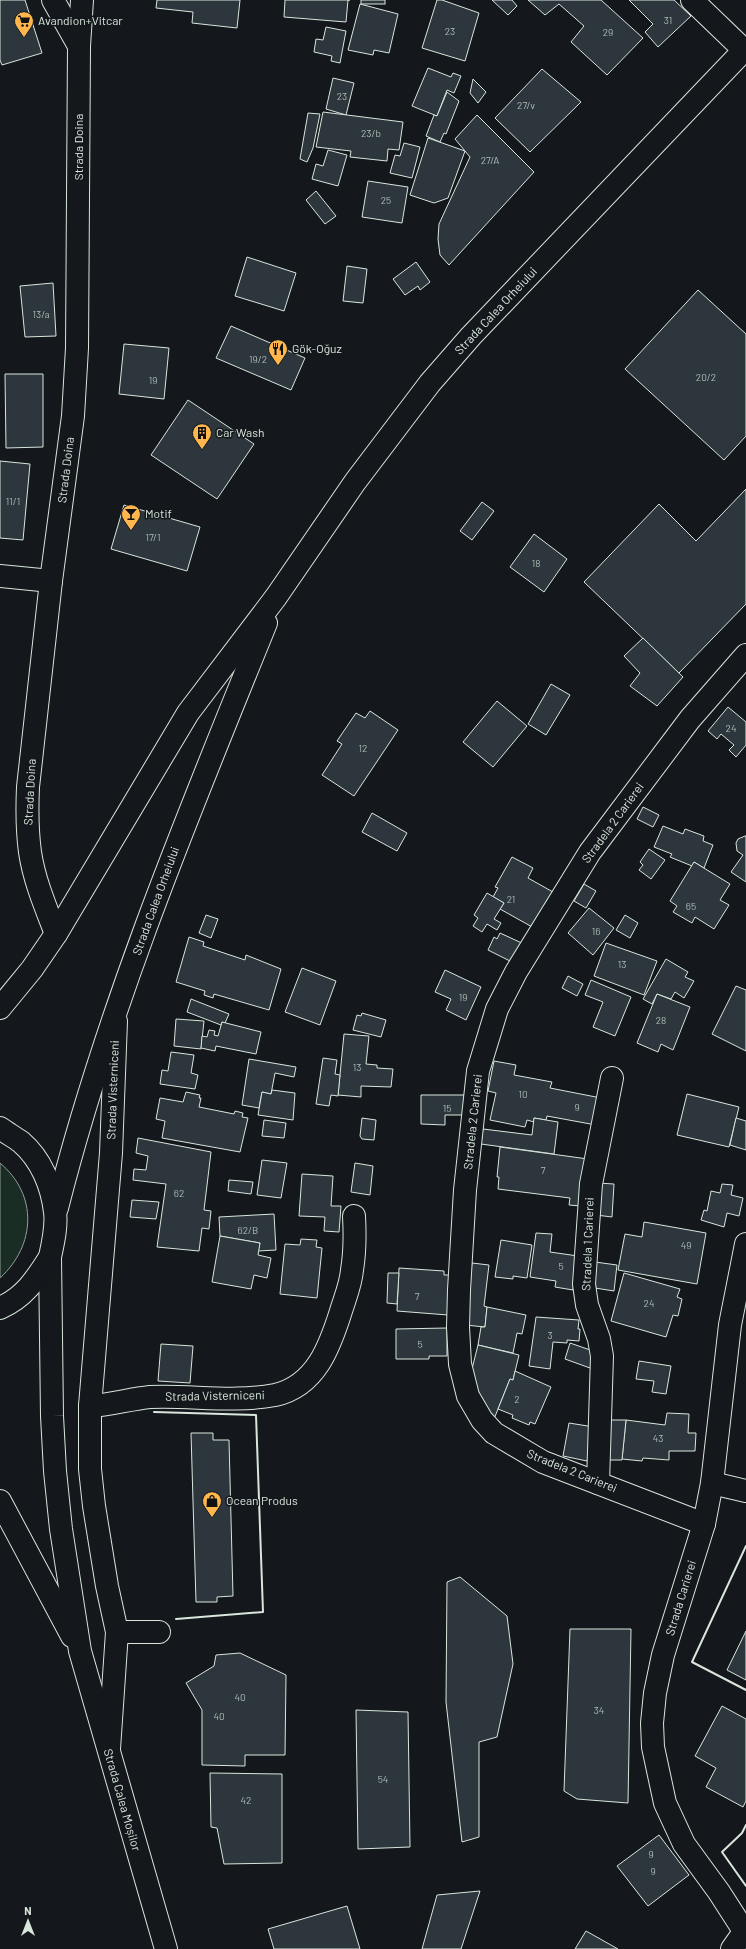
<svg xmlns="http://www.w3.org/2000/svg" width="746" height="1949" font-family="Barlow,sans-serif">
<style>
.green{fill:#1a2d24;stroke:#939e99}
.building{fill:#2c363c;stroke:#d8e6dc}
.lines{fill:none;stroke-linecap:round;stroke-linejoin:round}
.minor-casing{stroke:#d8e6dc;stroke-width:24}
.major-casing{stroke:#d8e6dc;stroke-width:24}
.minor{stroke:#14181c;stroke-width:22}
.major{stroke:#14181c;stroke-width:22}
.wall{stroke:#d8e6dc;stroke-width:2}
.labels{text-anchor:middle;stroke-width:3;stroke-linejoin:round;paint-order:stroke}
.number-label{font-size:10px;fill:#adbab4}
.poi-label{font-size:12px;fill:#d8e6dc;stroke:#14181c;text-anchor:start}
.street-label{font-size:12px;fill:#d8e6dc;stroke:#14181c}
</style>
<rect width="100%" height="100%" fill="#14181c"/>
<path class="green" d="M0,1163c38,32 36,82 0,115z"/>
<g class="building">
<path d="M0,0h25l17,53 -40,12 -2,-5z"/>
<path d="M157,0h83l-3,28 -45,-5 1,-11 -37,-4z"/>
<path d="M285,0h65h-2l-2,22 -62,-5z"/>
<rect x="361" y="0" width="24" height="4"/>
<path d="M437,0h5l37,13 -14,48 -43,-13z"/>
<path d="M492,0h20l5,6 -9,9z"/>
<path d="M528,0h73l42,38 -36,37 -36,-33 13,-16 -25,-22 -14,11z"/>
<path d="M629,0h45l17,16 -33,31 -13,-15 8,-8z"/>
<path d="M360,4l38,10 -9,39 -15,-3 -1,5 -25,-5z"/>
<path d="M326,27l20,4 -6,32 -9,-2 1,-5 -18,-4 2,-13 7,1z"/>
<path d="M428,68l23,9 2,-4 8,3 -7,17 -7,-3 -10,26 -25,-10z"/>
<path d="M542,69l39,33 -51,50 -35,-34z"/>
<path d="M333,78l21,5 -8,32 -20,-6z"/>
<path d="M473,79l13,13 -8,11 -8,-10z"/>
<path d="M447,92l12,9 -13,33 -2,-1 -4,9 -14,-6 8,-21 3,1z"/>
<path d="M323,112l80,10 -4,28 -11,-1 -1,12 -37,-4 1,-6 -35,-4z"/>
<path d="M308,113l12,1 -7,34 -6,14 -7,-3z"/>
<path d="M477,115l57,57 -85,93 -9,-10 -2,-16 1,-15 31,-67 -15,-18z"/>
<path d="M428,138l37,13 -17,47 -14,5 -24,-8z"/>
<path d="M404,143l16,4 -8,31 -22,-5 5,-18 5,1z"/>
<path d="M328,150l19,5 -9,31 -26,-7 4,-15 7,2z"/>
<path d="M368,181l40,6 -6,36 -40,-6z"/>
<path d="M316,191l20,25 -11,8 -19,-24z"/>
<path d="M247,257l49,16 -12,38 -49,-15z"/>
<path d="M416,262l14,20 -10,8 -2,-4 -13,9 -12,-16z"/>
<path d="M347,266l20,3 -4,34 -20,-2z"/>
<path d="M53,283l3,53 -31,1 -5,-51z"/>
<path d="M698,290l48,44v102l-22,24 -99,-91z"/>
<path d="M231,326l74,32 -14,32 -75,-32z"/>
<path d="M124,344l45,4 -5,51 -45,-5z"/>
<path d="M5,374h38v73l-37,1z"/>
<path d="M188,400l66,44 -37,55 -66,-44z"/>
<path d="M0,461l30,3 -7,76 -23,-2z"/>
<path d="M746,489v115l-67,69 -95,-91 75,-78 37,37z"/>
<path d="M482,502l12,9 -22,29 -12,-9z"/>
<path d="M124,505l76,22 -13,44 -76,-22z"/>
<path d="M534,534l33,25 -23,33 -34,-25z"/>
<path d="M643,638l40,39 -26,29 -27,-20 10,-13 -16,-17z"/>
<path d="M551,684l19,11 -24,40 -18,-11z"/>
<path d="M497,701l30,25 -34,41 -30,-25z"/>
<path d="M728,707l18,15v23l-10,12 -7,-7 5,-5 -13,-11 -4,5 -9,-8z"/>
<path d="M370,711l28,19 -44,66 -32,-21 20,-31 -5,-3 19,-28 9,5z"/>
<path d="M643,807l16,8 -6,12 -16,-8z"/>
<path d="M372,813l35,20 -10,18 -35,-19z"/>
<path d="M663,826l20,8 2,-5 19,7 -1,5 10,4 -9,23 -10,-6 -2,4 -22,-9 2,-3 -18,-7z"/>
<path d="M745,836h1v46l-15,-10 12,-17 -6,-4 -1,-8 2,-4z"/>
<path d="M649,849l16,11 -14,19 -12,-9 4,-5 -3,-3z"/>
<path d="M512,857l21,11 -5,10 25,14 -19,36 -34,-19 4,-6 -11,-6 5,-9 -3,-1z"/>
<path d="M694,862l36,22 -10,16 9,5 -15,24 -19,-12 -3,6 -19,-11 4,-6 -7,-5z"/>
<path d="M584,884l12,7 -10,17 -12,-7z"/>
<path d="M487,893l17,10 -10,16 7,4 -4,7 -10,-6 -5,8 -9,-6 5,-8 -4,-3z"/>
<path d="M589,908l25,20 -21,27 -25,-22z"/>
<path d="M206,915l12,4 -7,19 -12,-5z"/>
<path d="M625,915l13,8 -8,15 -14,-8z"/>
<path d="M500,933l26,12 -14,17 -24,-12 6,-13 3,2z"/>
<path d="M189,937l15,5 -1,4 42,14 1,-5 35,14 -12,41 -55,-16 -1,4 -9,-3 1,-4 -29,-9z"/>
<path d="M606,943l51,18 -13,34 -50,-19z"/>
<path d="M666,959l22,13 -3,5 9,4 -10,17 -9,-6 -4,7 -14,-5 -5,10 -9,-5z"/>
<path d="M302,968l34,13 -16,44 -35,-13z"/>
<path d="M445,970l36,17 -15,33 -20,-10 5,-11 -16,-7z"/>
<path d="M568,976l15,8 -6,12 -15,-8z"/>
<path d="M591,980l40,17 -16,39 -22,-9 10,-25 -18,-7z"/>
<path d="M736,986l10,4v61l-34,-17z"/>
<path d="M657,994l33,13 -17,43 -12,-6 -3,8 -21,-9z"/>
<path d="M191,999l38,15 -4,9 -3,-1 -1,3 -34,-13z"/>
<path d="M362,1013l24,7 -5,17 -28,-7 4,-15 4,1z"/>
<path d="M176,1019l28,2 -3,28 -27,-3z"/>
<path d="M222,1022l39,10 -5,22 -40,-8 -1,5 -14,-3 1,-12 5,1 2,-7 6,1 -1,4 4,1z"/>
<path d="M344,1034l25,2 -3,28 11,1v3l16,1 -2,18 -30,-1v11l-23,-2z"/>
<path d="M171,1052l23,3 -3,18 7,2 -3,14 -35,-5 2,-14 6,1z"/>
<path d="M323,1058l14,2 -2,14 5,1 -2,21 -7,-1 -2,11 -13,-2z"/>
<path d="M249,1059l47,8 -2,10 -19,-4 -4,21 -9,-2 -3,16 -17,-3z"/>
<path d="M494,1061l22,4 -2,10 38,7 -2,6 51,10 -5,27 -49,-9 -1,4 -12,-2v4l-7,-2 -2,7 -35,-7 6,-27 -8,-2z"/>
<path d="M272,1090l23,3 -2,27 -35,-5 4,-23 9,2z"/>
<path d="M186,1092l14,3 -1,3h2l-2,9 35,7 1,-3 8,2 -1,4 6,1 -8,34 -78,-14 3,-17 -9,-2 4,-21 23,4z"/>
<path d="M687,1094l52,13 -10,40 -52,-12z"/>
<path d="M421,1095h48v20h-24v10l-24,-1z"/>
<path d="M362,1118l14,2 -2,20 -12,-1 -2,-3z"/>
<path d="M534,1118l24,4 -4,32 -73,-10 2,-15 49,6z"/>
<path d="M736,1118l10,3v29l-16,-5z"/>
<path d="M264,1120l22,3 -2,15 -22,-2z"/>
<path d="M138,1138l73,14 -7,58 7,1 -2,18 -7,-1 -3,23 -42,-4 9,-63 -33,-4 1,-11 12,1 2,-14 -12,-3z"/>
<path d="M500,1147l88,12 -7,47 -12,-1 1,-7 -72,-9 1,-12h-2z"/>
<path d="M262,1160l25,3 -6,35 -24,-3z"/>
<path d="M355,1163l18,3 -3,29 -19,-3z"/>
<path d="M302,1174l31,2 -2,30h10l-2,26 -15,-1 1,-14 -26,-1z"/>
<path d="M229,1180l24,2 -2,12 -23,-3z"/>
<path d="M598,1183l16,1 -2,33 -16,-2z"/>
<path d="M722,1184l11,1 -2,10 12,3 -4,18 -12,-3 -3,14 -23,-7 3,-10 3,1 4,-20 9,2z"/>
<path d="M132,1200l27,2 -3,17 -26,-2z"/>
<path d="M274,1214l2,36 -18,1 2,-8 -40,-7 -1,-19z"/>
<path d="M644,1222l62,11 -9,51 -79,-14 7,-36 17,3z"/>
<path d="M536,1233l16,1 -2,18 28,4 -5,34 -18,-3 1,-6 -26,-4z"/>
<path d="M220,1236l40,7 -2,12 13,3 -4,20 -13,-3 -3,14 -39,-7z"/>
<path d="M301,1239l16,1 -1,7 6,1 -5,50 -37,-4 5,-50 15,1z"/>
<path d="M501,1240l31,5 -5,33 -14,-2v3l-18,-2z"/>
<path d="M595,1262l22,3 -3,26 -19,-3z"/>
<path d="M472,1263l17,2 -5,41 3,1 -2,20 -20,-2z"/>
<path d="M399,1268l45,3v4h7l-3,40 -51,-4z"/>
<path d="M388,1273h11l-2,31 -10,-1z"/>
<path d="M624,1273l56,16 -3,8 5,2 -4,17 -5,-1 -7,22 -55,-16z"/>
<path d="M487,1307l39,8 -4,19 -5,-1 -4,20 -35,-8 3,-18h4z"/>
<path d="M536,1317l43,3 -1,9h2l-1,12 -12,-1v3l-14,-1 -3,27 -21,-3z"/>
<path d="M447,1328v28h-18v3h-33v-30z"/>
<path d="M570,1343l26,9 -6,16 -25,-9z"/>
<path d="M161,1344l32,2 -3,37 -32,-2z"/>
<path d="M478,1345l41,10 -6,25 -3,-1 -16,40 -19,-31 -3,-19z"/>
<path d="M639,1361l32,5 -5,28 -14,-2 2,-11 -18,-2z"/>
<path d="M515,1371l36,16 -16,37 -5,-2 -1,3 -17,-7 1,-3 -15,-6 12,-30 3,1z"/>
<path d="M667,1413l22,1 -1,19h8l-1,18h-26v9l-26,-2 -1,3 -20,-2 4,-39 39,5z"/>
<path d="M606,1420h20l-4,40h-17z"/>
<path d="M569,1423l25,4 -7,34 -24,-5z"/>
<path d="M191,1433h22v7h16l4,156 -16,1v5h-21z"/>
<path d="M460,1577l47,39 6,48 -16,73 -18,5v95l-17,5 -16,-140 1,-120z"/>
<path d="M570,1629h61l-3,174 -51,-4 -13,-8z"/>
<path d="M746,1631v49l-19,-10z"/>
<path d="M240,1653l46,22 -1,80h-40v11l-43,-1v-55l-16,-27 28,-17 2,-11z"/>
<path d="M722,1706l24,13v82l-3,6 -37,-20 10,-19 -21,-12z"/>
<path d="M356,1710l52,2 2,135 -52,2z"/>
<path d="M210,1773l72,1v89l-58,1 -7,-36 -6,-1z"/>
<path d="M659,1835l30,40 -41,31 -31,-40z"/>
<path d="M480,1891l-19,58h-39l15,-54z"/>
<path d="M347,1906l13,43h-86l-6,-20z"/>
<path d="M586,1931l32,18h-43z"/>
</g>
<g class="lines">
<g class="minor-casing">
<g id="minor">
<path d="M53,0l26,46"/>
<path d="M692,0l52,50"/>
<path d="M0,576l51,5"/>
<path d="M746,1244l-16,81 -18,158 -8,41 -41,131 -8,38 -3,30 1,24 12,56 19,41 35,48 27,42"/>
<path d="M90,1406c20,-1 40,-7 60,-9 41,-2 84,6 125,-2 41,-9 55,-49 66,-84 4,-13 10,-27 11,-41 3,-18 3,-36 2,-54"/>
<path d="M598,1483l4,-127 -3,-17 -12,-34 -3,-21 7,-100 21,-106"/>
<path d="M712,1483l34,8"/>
<path d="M704,1524l-161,-62 -49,-29 -12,-13 -14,-24 -8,-32 -2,-37 1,-37 6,-100 13,-119 19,-62 19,-37 74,-120 100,-133 56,-64"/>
<path d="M117,1632h42"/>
<path d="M109,1749l8,-117 -10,-46 -13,-80 -4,-37v-63l21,-253 5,-132"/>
<path d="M732,1949l12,-17"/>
</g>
</g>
<g class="major-casing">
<g id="major">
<path d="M56,934c-10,-26 -22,-54 -26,-82 -3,-22 -3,-43 -2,-65l23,-206 22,-165 4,-68 2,-302 3,-46"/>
<path d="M0,1008l32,-39 24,-35 132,-221 88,-116 79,-115 75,-99 41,-47 275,-288"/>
<path d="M0,1128c7,5 14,9 21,14 20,17 31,44 34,70 2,14 -2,31 -5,45l2,159 3,55 6,58 19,122 86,298"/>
<path d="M57,1208c51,-201 131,-393 209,-585"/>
<path d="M0,1308c25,-11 36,-29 50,-51"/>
<path d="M0,1501l72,135"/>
</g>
</g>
<use href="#minor" class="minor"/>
<use href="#major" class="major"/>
<g class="wall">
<path d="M154,1412l102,3 7,197 -87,7"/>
<path d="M746,1546l-54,116 54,28"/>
<path d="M746,1825l-4,8 -20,19 24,34"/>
</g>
</g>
<defs>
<g id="supermarket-pin" transform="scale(1)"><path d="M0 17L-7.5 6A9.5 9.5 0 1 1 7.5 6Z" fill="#ffb74d" stroke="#14181c"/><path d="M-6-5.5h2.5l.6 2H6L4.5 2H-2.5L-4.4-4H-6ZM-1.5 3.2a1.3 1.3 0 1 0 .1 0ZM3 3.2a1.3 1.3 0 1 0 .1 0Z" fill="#111"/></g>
<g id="restaurant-pin" transform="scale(1)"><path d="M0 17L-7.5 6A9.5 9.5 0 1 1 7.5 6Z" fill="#ffb74d" stroke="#14181c"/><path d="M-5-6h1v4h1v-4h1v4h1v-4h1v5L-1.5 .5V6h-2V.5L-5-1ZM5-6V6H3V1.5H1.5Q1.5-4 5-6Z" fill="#111"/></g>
<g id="building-pin" transform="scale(1)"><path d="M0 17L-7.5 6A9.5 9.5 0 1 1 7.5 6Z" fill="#ffb74d" stroke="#14181c"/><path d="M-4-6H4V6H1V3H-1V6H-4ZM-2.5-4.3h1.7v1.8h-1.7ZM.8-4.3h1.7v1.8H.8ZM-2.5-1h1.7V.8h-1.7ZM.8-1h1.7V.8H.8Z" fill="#111"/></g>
<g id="bar-pin" transform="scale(1)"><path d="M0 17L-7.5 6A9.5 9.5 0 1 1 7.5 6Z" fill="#ffb74d" stroke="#14181c"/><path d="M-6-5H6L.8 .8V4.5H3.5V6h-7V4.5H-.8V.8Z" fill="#111"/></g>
<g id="shop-pin" transform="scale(1)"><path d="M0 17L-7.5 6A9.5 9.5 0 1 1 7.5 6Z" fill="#ffb74d" stroke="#14181c"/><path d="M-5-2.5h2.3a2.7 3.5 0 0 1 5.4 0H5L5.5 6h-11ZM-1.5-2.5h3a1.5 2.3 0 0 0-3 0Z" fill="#111"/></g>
</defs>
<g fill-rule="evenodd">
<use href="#supermarket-pin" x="24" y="21"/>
<use href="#restaurant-pin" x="278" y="349"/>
<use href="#building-pin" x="202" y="433"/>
<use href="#bar-pin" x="131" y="514"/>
<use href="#shop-pin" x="212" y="1501"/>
</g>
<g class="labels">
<g class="number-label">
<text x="668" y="24">31</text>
<text x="450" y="35">23</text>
<text x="608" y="36">29</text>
<text x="342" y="100">23</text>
<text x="526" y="109">27/v</text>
<text x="371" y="137">23/b</text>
<text x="490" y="164">27/A</text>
<text x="386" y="204">25</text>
<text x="41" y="318">13/a</text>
<text x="258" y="363">19/2</text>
<text x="706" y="381">20/2</text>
<text x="153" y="384">19</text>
<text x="13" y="505">11/1</text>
<text x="153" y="541">17/1</text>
<text x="536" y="567">18</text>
<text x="731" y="732">24</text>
<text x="363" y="752">12</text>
<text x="511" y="903">21</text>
<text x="691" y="910">65</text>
<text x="596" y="935">16</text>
<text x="622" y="968">13</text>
<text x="463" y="1001">19</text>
<text x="661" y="1024">28</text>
<text x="357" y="1071">13</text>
<text x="523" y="1098">10</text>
<text x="577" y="1111">9</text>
<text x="447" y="1112">15</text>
<text x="543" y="1174">7</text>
<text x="179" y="1197">62</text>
<text x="248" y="1234">62/B</text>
<text x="686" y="1249">49</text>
<text x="561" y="1270">5</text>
<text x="417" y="1300">7</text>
<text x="649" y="1307">24</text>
<text x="550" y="1339">3</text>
<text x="420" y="1348">5</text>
<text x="517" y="1403">2</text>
<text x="658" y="1442">43</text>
<text x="240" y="1701">40</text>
<text x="599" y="1714">34</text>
<text x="219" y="1720">40</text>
<text x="383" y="1783">54</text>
<text x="246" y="1804">42</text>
<text x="651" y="1858">9</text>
<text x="653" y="1875">9</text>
</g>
<g class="poi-label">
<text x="38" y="25">Avandion+Vitcar</text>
<text x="292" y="353">Gök-Oğuz</text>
<text x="216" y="437">Car Wash</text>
<text x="145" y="518">Motif</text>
<text x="226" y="1505">Ocean Produs</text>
</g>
<g class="street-label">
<text transform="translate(79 147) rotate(-90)" y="4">Strada Doina</text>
<text transform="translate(496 311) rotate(-47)" y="4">Strada Calea Orheiului</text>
<text transform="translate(66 470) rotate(-83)" y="4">Strada Doina</text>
<text transform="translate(30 792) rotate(-87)" y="4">Strada Doina</text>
<text transform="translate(613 823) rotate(-54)" y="4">Stradela 2 Carierei</text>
<text transform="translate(156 901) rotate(-70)" y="4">Strada Calea Orheiului</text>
<text transform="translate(113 1090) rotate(-88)" y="4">Strada Visterniceni</text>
<text transform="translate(473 1122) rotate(-84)" y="4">Stradela 2 Carierei</text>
<text transform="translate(588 1244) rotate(-88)" y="4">Stradela 1 Carierei</text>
<text transform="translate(215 1396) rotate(-1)" y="4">Strada Visterniceni</text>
<text transform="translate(572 1471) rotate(22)" y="4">Stradela 2 Carierei</text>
<text transform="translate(681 1598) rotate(-73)" y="4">Strada Carierei</text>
<text transform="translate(122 1800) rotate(74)" y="4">Strada Calea Moșilor</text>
</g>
</g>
<g transform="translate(28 1921)" stroke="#14181c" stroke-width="3" paint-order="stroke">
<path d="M0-3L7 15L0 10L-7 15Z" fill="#d8e6dc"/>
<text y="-6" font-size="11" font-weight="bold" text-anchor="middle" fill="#d8e6dc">N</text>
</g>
</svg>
